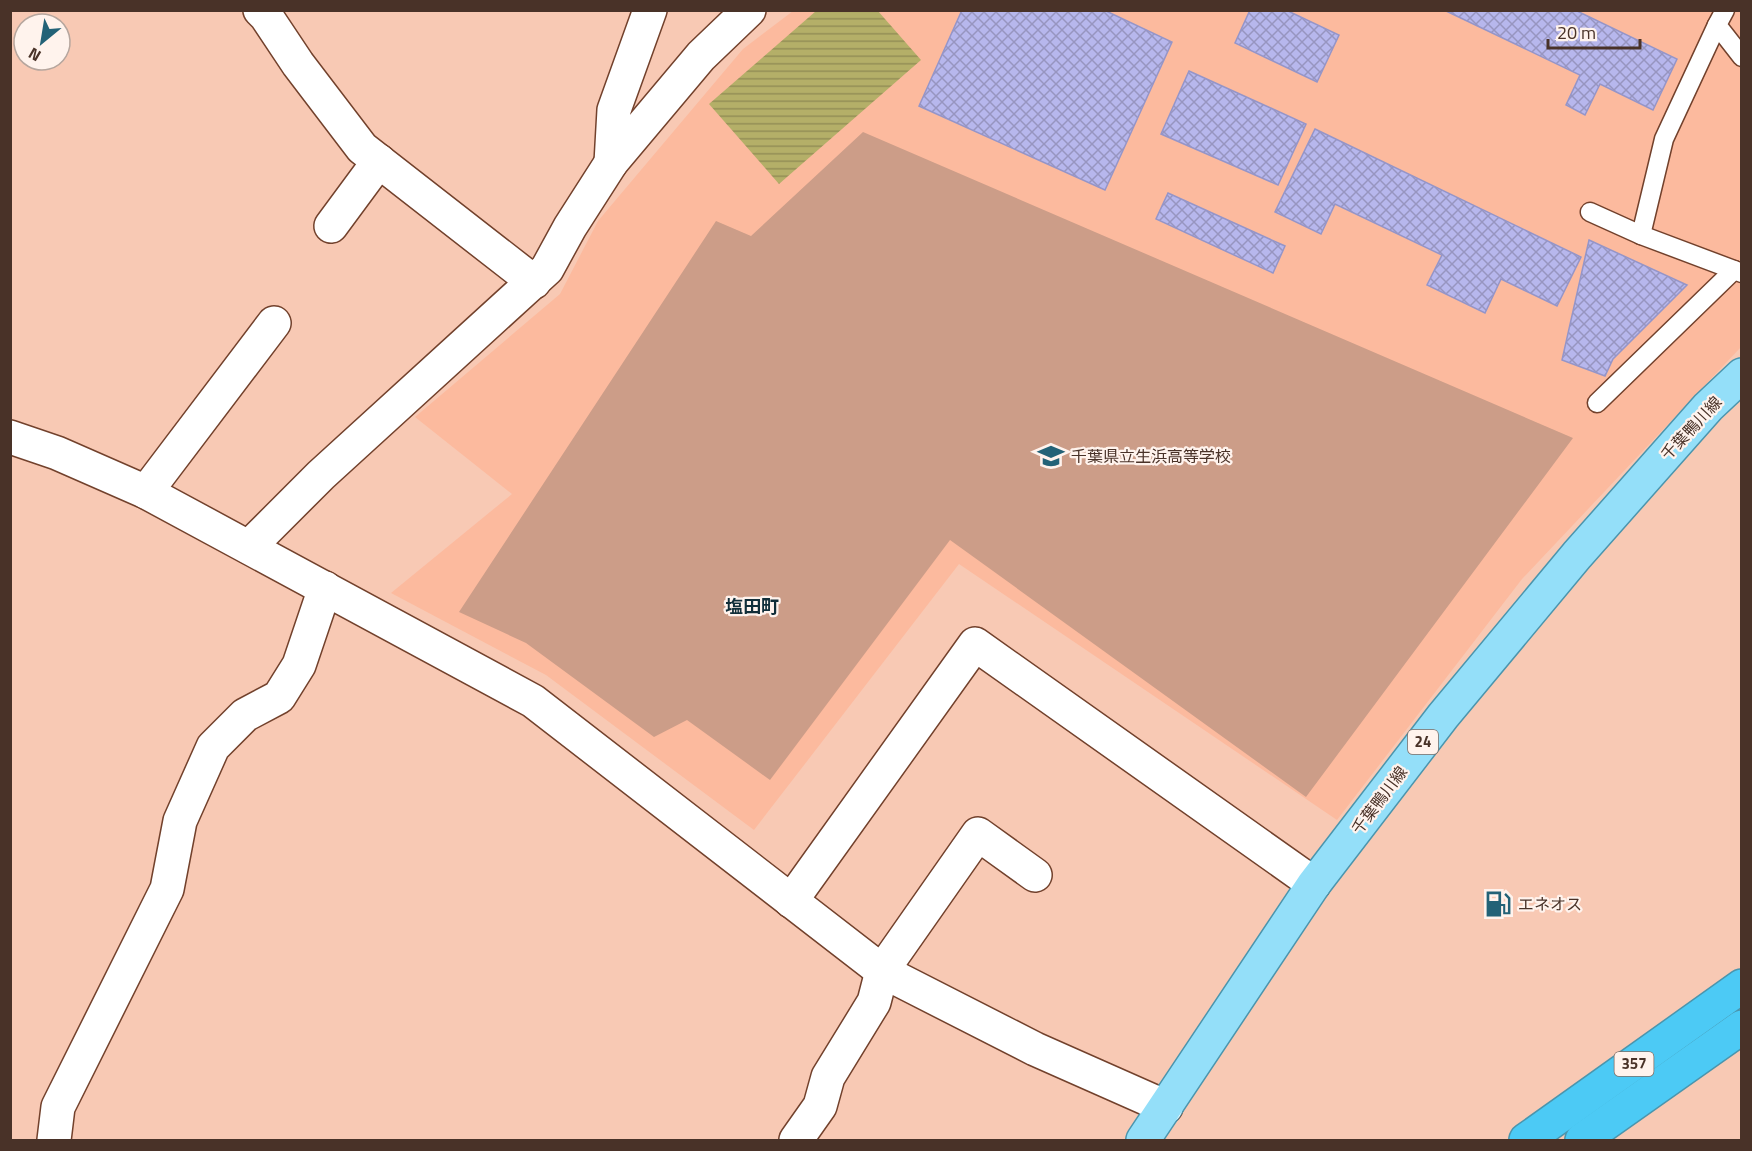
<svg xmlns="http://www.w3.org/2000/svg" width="1752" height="1151" font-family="'Titillium Web','Noto Sans JP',sans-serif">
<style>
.built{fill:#fcba9e}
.green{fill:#cc9d88}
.water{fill:url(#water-rules)}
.building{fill:url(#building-cross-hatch);stroke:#9595c8;stroke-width:1.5}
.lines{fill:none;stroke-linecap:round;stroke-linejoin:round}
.lane-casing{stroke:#72412c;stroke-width:21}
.street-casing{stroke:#72412c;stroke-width:36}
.primary-casing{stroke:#4b95ad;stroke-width:36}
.highway-casing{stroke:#4b95ad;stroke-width:36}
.lane{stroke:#fff;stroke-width:18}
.street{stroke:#fff;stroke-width:33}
.primary{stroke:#94dff9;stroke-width:33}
.highway{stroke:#4ccaf5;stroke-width:33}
.labels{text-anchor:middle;stroke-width:4.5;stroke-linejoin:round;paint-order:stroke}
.shield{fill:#fff3ed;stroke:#806c63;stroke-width:1.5}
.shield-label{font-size:15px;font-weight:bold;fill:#493228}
.street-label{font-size:16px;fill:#493228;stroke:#fff3ed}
.poi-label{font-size:16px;fill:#493228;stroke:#fff3ed;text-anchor:start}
.neighbourhood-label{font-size:18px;font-weight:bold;fill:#112e39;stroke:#fff3ed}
</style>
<defs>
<pattern id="water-rules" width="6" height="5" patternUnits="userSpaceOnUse" patternTransform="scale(1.5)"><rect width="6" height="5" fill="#b4af68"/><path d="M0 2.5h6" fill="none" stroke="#948f56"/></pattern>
<pattern id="building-cross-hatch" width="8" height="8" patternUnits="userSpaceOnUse" patternTransform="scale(1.5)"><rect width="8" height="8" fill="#b7b7ed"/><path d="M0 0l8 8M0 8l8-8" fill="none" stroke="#9795c0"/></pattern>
</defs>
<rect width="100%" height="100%" fill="#f8c9b4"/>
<path class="built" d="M793,11h948v336l-219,232 -185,241 -378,-256 -205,266 -208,-155 -155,-82 121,-99 -97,-77 145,-123 38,-73 145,-172z"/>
<path class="green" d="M863,132l710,306 -267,359 -356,-257 -180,240 -83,-60 -33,17 -128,-94 -67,-31 257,-391 35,15z"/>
<path class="water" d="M816,11h62l43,49 -142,124 -70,-80z"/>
<g class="building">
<path d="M962,10h142l68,32 -67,148 -186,-84z"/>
<path d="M1250,10h36l53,25 -22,47 -82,-39z"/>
<path d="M1444,10h131l102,49 -24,51 -53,-26 -15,31 -19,-10 14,-30z"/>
<path d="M1189,71l117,53 -28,61 -117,-51z"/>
<path d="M1315,129l266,128 -24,49 -56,-27 -16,34 -58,-28 15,-30 -107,-51 -14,30 -46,-22z"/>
<path d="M1168,193l117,53 -12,27 -117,-54z"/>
<path d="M1589,240l98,45 -74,74 -8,17 -43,-16z"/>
</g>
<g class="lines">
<g class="lane-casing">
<g id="lane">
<path d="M1725,10l-8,15 25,32"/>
<path d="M1590,212l51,23 101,38"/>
<path d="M1641,235l23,-96 53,-114"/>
<path d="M1597,403l137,-133"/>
</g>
</g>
<g class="street-casing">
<g id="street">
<path d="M260,10l6,6 32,48 64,84 172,134"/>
<path d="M611,163l3,-53 36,-100"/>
<path d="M331,226l48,-65"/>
<path d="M10,437l47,16 89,39 387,209 349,270 153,78 131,58"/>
<path d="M146,492l128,-169"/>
<path d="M249,547l72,-72 226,-206 23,-42 41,-64 90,-107 48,-46"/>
<path d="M791,901l184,-257 339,240"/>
<path d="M54,1140l4,-33 109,-218 13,-68 33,-74 32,-32 34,-18 20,-32 26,-77"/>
<path d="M796,1140l24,-34 8,-29 46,-75 8,-31 96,-137 57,41"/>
</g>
</g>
<g class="primary-casing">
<path id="primary" d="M1143,1140l171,-256 129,-168 134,-161 131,-148 34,-32"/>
</g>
<g class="highway-casing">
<g id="highway">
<path d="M1526,1140l216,-154"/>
<path d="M1582,1140l160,-113"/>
</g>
</g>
<use href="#lane" class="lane"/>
<use href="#street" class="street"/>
<use href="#primary" class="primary"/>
<use href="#highway" class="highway"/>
</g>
<defs>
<g id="school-bare" transform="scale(2.07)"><path d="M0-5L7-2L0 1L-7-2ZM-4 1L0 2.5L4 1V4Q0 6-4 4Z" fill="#236277" stroke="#fff3ed" stroke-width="2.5" paint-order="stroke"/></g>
<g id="fuel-bare" transform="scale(2.07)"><path d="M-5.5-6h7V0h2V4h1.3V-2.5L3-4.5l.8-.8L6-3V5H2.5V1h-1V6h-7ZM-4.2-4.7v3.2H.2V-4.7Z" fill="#236277" stroke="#fff3ed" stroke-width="2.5" paint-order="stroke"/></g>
</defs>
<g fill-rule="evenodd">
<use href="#school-bare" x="1051" y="456"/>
<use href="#fuel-bare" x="1498" y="904"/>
</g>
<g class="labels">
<g class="shield">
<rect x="1408" y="730" width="30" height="24" rx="4.5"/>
<rect x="1614.5" y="1052" width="39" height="24" rx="4.5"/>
</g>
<g class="shield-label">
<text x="1423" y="747">24</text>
<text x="1634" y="1069">357</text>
</g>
<g class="street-label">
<text transform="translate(1691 428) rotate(-47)" y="6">千葉鴨川線</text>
<text transform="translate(1379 800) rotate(-53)" y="6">千葉鴨川線</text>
</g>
<g class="poi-label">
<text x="1071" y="462">千葉県立生浜高等学校</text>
<text x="1518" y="910">エネオス</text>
</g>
<g class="neighbourhood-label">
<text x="752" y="613">塩田町</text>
</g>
</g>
<rect width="1752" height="1151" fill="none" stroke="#493228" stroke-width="24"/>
<g transform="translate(42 42) rotate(210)"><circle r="28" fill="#fff3ed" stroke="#b6a69e" stroke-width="1.5"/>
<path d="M0-4.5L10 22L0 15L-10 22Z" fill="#236277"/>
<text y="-9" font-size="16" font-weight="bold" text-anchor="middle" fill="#493228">N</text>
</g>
<path d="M1548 39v9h92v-9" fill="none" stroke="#493228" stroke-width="3"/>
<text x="1557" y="39" font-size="18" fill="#493228" stroke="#fff3ed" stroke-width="4.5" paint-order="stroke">20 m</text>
</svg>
